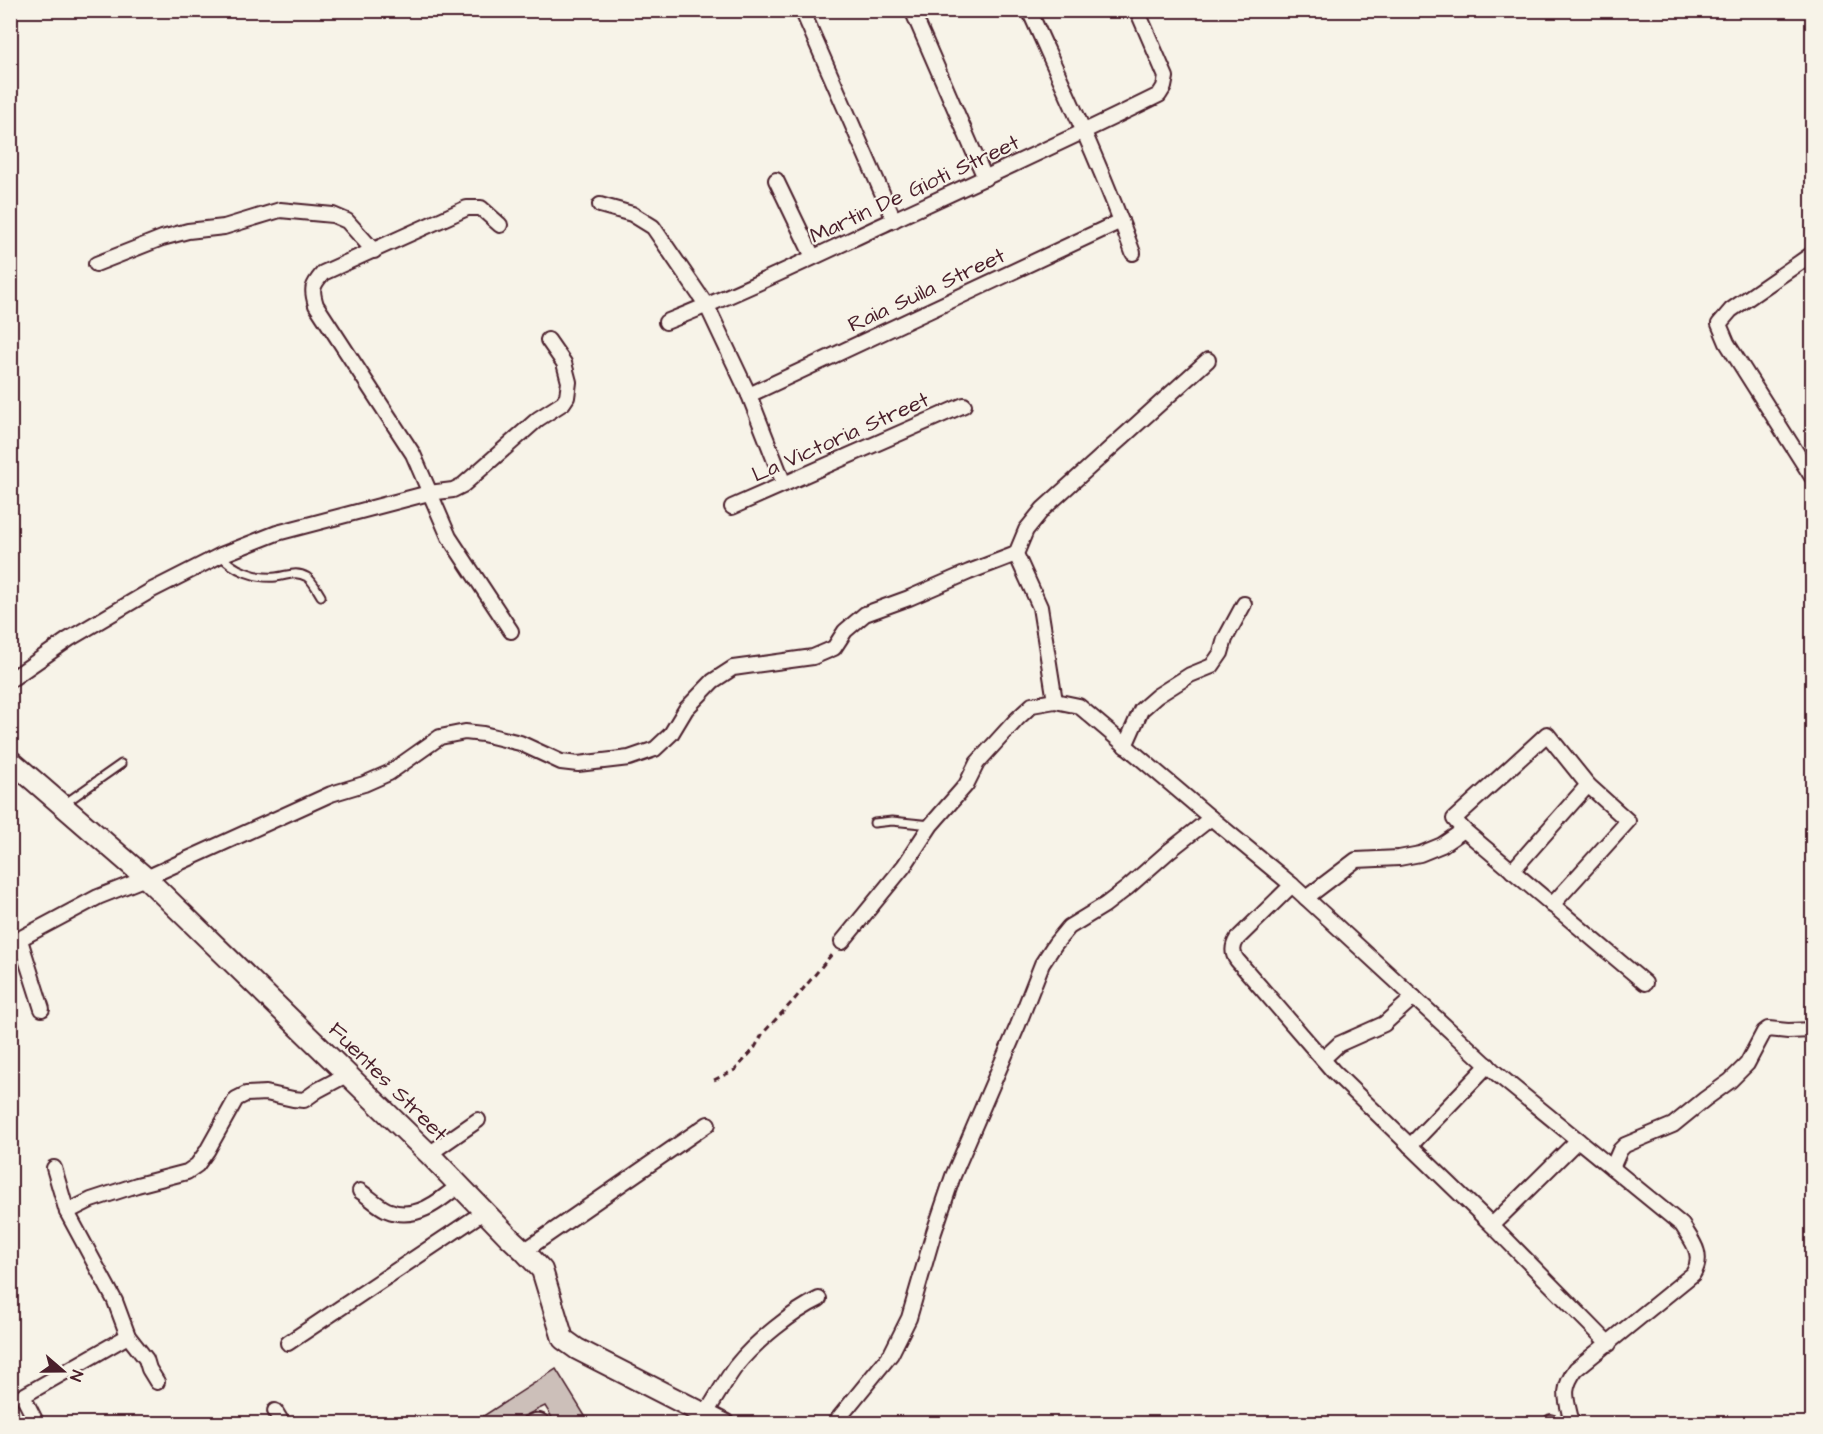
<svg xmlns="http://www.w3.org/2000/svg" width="1823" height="1434" font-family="'Architects Daughter',sans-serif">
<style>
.building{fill:#ccbfb9;stroke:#4a1f2b;stroke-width:1.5}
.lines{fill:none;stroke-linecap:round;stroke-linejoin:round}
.lane-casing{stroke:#4a1f2b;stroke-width:11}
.street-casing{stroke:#4a1f2b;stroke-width:18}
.secondary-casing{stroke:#4a1f2b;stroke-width:24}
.path{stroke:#4a1f2b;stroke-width:3;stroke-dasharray:6 4.5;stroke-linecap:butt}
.lane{stroke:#f7f3e8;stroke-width:7}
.street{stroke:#f7f3e8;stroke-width:14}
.secondary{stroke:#f7f3e8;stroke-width:20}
.labels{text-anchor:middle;stroke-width:4.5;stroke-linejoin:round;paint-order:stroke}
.street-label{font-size:22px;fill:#4a1f2b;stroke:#f7f3e8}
</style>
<rect width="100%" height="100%" fill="#f7f3e8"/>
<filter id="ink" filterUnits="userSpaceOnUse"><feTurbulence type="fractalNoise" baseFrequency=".0167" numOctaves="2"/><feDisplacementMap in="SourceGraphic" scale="12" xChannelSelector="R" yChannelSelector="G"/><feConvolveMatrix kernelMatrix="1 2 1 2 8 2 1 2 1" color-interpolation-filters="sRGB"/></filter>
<g filter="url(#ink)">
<path class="building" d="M556,1369l34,55h-34l-11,-18 -21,10 -6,8h-47z"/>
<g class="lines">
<g class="lane-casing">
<g id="lane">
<path d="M221,555c11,15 36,24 55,22 12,-1 19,-7 31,0 6,4 10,13 14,19"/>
<path d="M64,804l57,-40"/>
<path d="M874,823l18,-2 39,4"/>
</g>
</g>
<g class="street-casing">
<g id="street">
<path d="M802,10l92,210"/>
<path d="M912,10l73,168"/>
<path d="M1029,10c36,80 74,160 104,243"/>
<path d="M776,180l37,77"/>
<path d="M600,205l32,9 21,13 54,79 42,89 35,89"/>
<path d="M500,225l-19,-17h-14l-144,65c-11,13 -12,16 -7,32l97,149 36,83 62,94"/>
<path d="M1812,254l-81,56 -12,14 8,19 85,134"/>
<path d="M96,264l66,-26 26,-7 36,-4 56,-17 53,5 14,6 27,30"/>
<path d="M666,322c76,-30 150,-66 225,-101 89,-41 179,-82 268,-126l5,-8 2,-10 -29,-67"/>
<path d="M749,395l372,-174"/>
<path d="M732,507l232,-102"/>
<path d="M10,680l59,-41 83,-49 69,-35 56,-22 152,-40 24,-3 10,-5 75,-66 25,-16 4,-6 2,-15 -5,-19 -16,-23"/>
<path d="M1055,701l-15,-94 -24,-53 10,-24 17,-21 165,-149"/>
<path d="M1125,746l16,-36 16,-14 33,-21 22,-9 9,-13 4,-14 19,-35"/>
<path d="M1464,830l-10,-11 93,-85 41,51"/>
<path d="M1512,871l76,-86 40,36 -76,84"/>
<path d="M1292,885l-55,54c-5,8 -5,14 0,21l96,111 159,154 117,119"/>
<path d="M1306,898l50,-38 43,-2 21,-4 22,-9 22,-15 181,153"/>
<path d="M20,940l22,69"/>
<path d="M842,942l62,-76 27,-41 35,-40 11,-22 40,-44 15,-14 23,-4 24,5 132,112 81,67 205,189 185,151c10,16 23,30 11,49l-117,95c-16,22 -9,30 -4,55"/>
<path d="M10,944l88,-47 48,-19 185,-84 33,-10 25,-11 51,-36 25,-5 18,2 37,9 41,19 17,2 51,-6 26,-9 16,-15 15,-25 27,-28 20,-13 80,-11 21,-9 11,-17 20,-17 44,-16 60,-26 47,-18"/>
<path d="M1323,1059l16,-15 45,-20 30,-27"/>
<path d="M1410,1146l78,-81"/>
<path d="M429,1154l49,-34"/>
<path d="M54,1168l13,44 48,89 13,35 18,23 3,10 8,13"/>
<path d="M1612,1168l8,-18 5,-5 48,-20 32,-26 25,-18 17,-17 17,-32 4,-3 20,2 24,-1"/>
<path d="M360,1191c9,6 18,15 27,19 28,12 53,-9 72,-25"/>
<path d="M67,1212l24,-12 46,-15 50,-13 10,-7 10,-14 29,-52 10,-5 20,-1 27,6 11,1 14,-10 30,-16"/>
<path d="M1492,1225l86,-85"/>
<path d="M524,1251l184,-127"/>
<path d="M288,1343l197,-132"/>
<path d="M275,1411l8,13"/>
<path d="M706,1413c10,-15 19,-32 30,-47 18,-23 57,-55 83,-67"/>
<path d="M37,1424l-14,-28 105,-60"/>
<path d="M529,1424c6,-4 10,-5 15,0"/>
<path d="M834,1424l57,-70 18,-36 25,-86 19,-56 65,-151 24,-61 13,-20 14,-17 36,-22 22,-17 42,-37 42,-33"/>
<path d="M1549,1424l2,-2"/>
</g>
</g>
<g class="secondary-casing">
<path id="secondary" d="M10,760l136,118 283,276 80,83 15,14 18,19 21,69 14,10 147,75"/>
</g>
<path class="path" d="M714,1080l21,-10 19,-21 9,-16 31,-33 38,-46"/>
<use href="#lane" class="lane"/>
<use href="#street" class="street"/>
<use href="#secondary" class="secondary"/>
</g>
</g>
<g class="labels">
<g class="street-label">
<text transform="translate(914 188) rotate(-25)" y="8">Martin De Gioti Street</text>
<text transform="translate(926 289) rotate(-25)" y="8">Raia Suila Street</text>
<text transform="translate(840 436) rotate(-24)" y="8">La Victoria Street</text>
<text transform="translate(389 1081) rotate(45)" y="8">Fuentes Street</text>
</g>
</g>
<rect width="1823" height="1434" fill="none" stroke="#f7f3e8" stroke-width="36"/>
<rect x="18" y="18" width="1787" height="1398" fill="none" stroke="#4a1f2b" stroke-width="2" filter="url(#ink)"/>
<g transform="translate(63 1371) rotate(110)" stroke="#f7f3e8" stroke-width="4.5" paint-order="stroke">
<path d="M0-4.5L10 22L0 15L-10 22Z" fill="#4a1f2b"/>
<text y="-9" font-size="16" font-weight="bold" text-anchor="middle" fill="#4a1f2b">N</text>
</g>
</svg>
